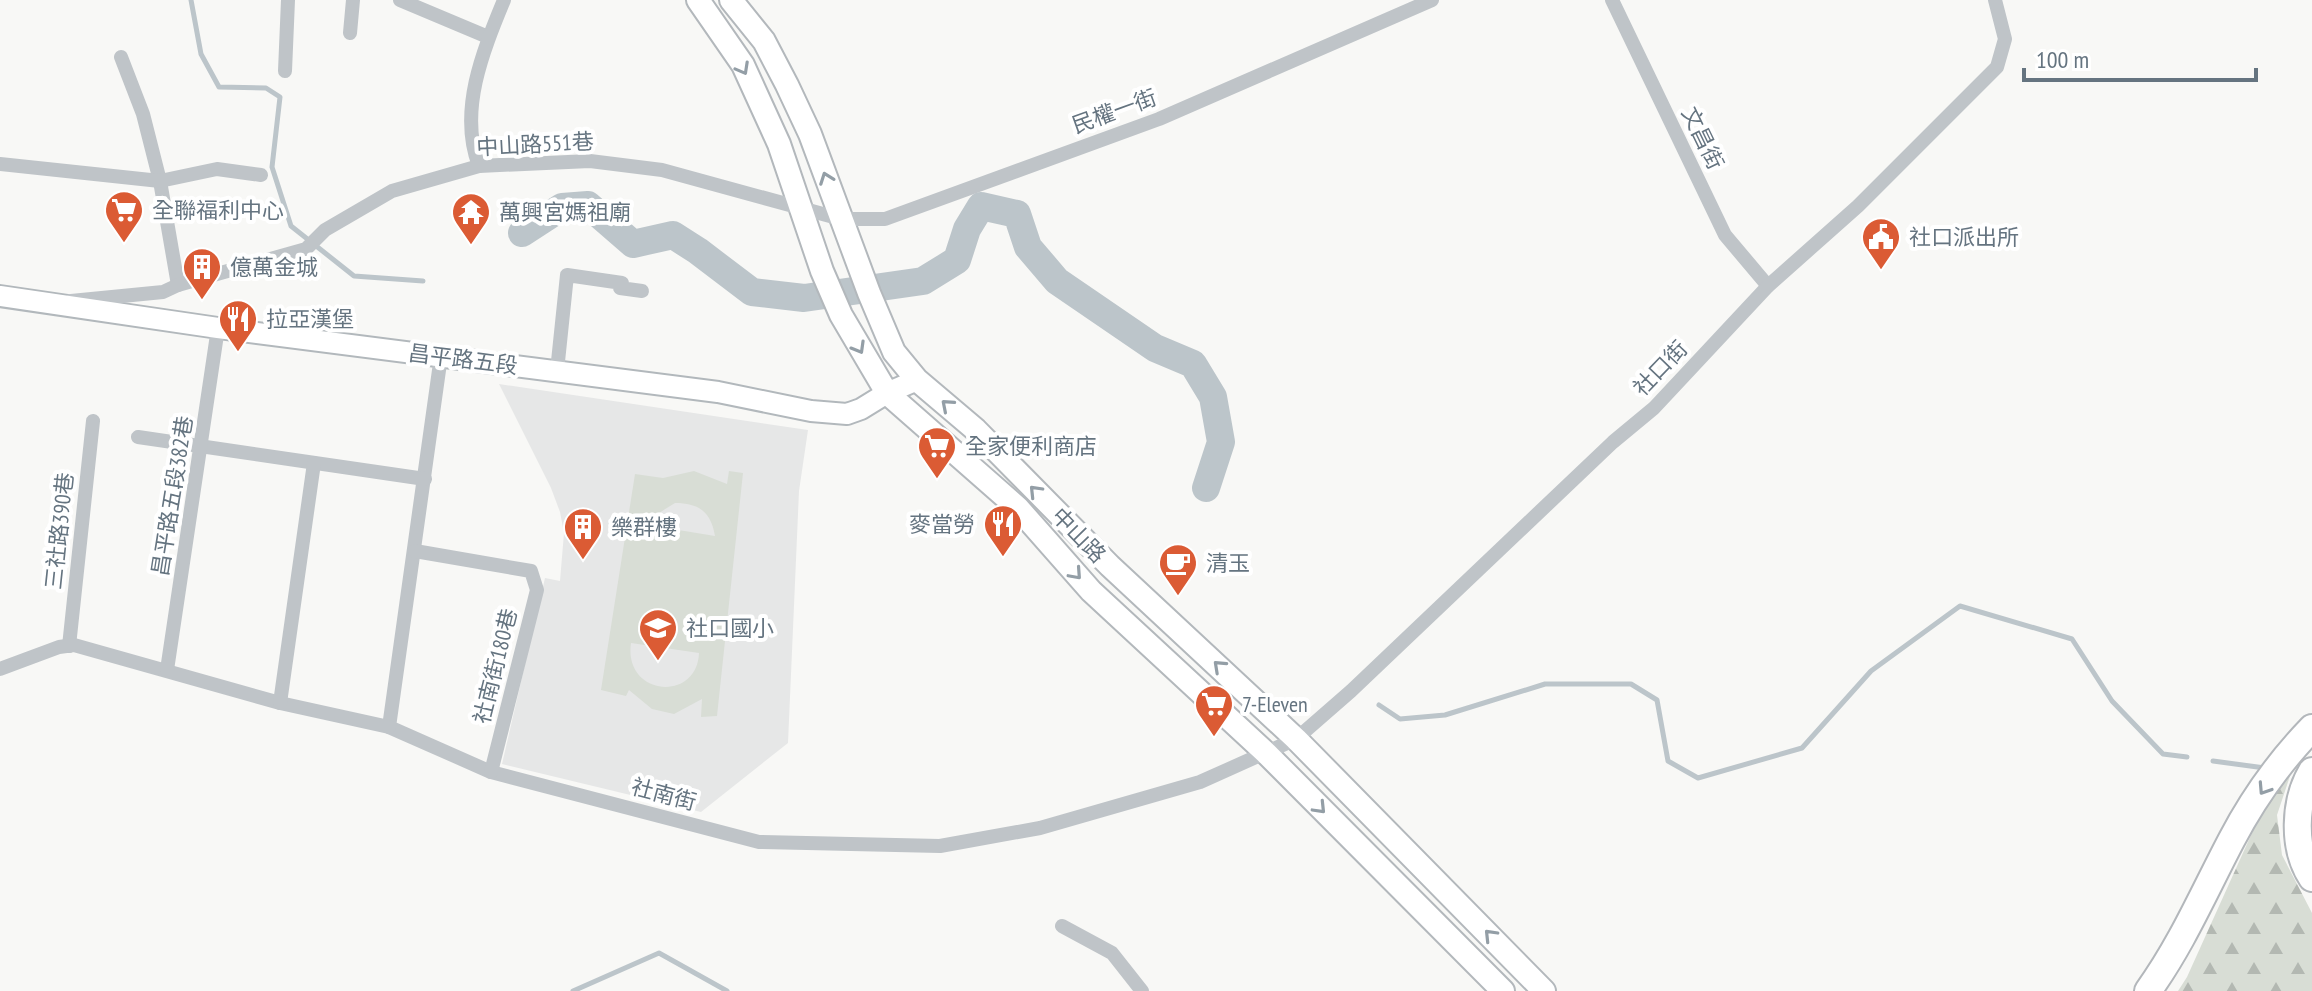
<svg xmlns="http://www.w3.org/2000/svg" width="2312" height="991" font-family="'PT Sans Narrow','Noto Sans TC',sans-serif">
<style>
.built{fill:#e6e7e7}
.green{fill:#d8ddd5;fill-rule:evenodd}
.forest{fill:url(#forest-firs)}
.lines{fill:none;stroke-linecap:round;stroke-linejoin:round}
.stream{stroke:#bcc5ca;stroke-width:5}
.river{stroke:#bcc5ca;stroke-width:28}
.secondary-casing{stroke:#b2b8bc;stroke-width:24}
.primary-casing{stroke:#b3b8bc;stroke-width:26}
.highway-casing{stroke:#b3b7bb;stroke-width:30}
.street{stroke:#bfc4c8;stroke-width:14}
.secondary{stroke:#fff;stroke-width:20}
.primary{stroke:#fff;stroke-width:22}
.highway{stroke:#fff;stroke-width:26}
.oneway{stroke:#939ea6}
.labels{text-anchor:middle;stroke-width:8;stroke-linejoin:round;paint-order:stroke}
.street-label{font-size:22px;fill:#657480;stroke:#fff}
.poi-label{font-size:22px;fill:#657480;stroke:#fff;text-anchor:start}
</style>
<defs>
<pattern id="forest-firs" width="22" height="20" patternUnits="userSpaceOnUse" patternTransform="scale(2)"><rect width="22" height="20" fill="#d8ddd5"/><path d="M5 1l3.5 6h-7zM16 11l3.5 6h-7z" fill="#b3b8b2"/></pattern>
</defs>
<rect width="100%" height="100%" fill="#f8f8f6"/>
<path class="built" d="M499,384l309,46 -9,61 -11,252 -87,69 -199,-48 43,-186 15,3 4,-48 -4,-21 -9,-24z"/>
<path class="green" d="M694,471l33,13 2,-13 14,2 -26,243 -16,1 1,-18 -28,15 -22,-5 -23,-19 -3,6 -25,-6 34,-216 28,4zM675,503c24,0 36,9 40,33l-67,-11 14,-14zM631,643l68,10c-2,50 -76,43 -68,-10z"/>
<path class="forest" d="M2298,752l-21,63 5,40 30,58v78h-134l9,-14 83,-184z"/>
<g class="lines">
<g class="stream">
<path d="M191,0l10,54 18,33 47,1 14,9 -8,70 19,59 63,50 69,5"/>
<path d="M1379,705l21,14 45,-4 100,-31h86l26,16 11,61 30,17 104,-30 69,-77 89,-65 112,33 40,62 51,53 24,3"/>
<path d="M2213,761l52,7"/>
<path d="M573,991l86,-38 68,38"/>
</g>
<path class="river" d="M522,233l40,-26 26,-2 45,39 40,-9 25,16 54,41 52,6 119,-17 34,-21 10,-31 14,-23 36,8 11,33 29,34 98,67 38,16 20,33 8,45 -15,46"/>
<g class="secondary-casing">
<path id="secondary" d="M0,296l218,32 500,64 93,19 36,3 14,-5 26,-16 30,-13"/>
</g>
<g class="primary-casing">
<g id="primary">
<path d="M698,0l45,65 36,79 43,127 19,44 46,78 131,115 73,83 175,162 237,238"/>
<path d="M731,0l33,41 23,44 23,49 59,159 25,59 23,28 59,50 134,136 186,173 248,252"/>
</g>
</g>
<g class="highway-casing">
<g id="highway">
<path d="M2312,771c-18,30 -20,77 0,107"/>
<path d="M2148,991c34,-47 57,-101 84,-152 21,-40 49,-79 80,-111"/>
</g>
</g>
<g class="street">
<path d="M400,0l88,37"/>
<path d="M1612,0l113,235 43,51"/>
<path d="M350,33l3,-33"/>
<path d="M121,57l22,57 17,67 18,104"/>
<path d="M285,71l3,-71"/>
<path d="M0,164l160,17 57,-12 44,6"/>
<path d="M479,166c-21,-55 4,-115 25,-166"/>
<path d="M71,301l92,-9 15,-7 128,-36 19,-19 67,-39 87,-25 111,-5 72,9 179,49h44l274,-100 273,-119"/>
<path d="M441,356l-52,371 102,45 268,70 181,4 100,-18 160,-46 96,-43 55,-48 262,-249 41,-34 114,-122 90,-80 139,-139 8,-28 -10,-39"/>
<path d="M557,371l10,-96 55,8 -2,5 22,3"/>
<path d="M138,437l287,42"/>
<path d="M415,551l116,20 6,19 -46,182"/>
<path d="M69,646l24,-225"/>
<path d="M0,669l59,-22 15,-2 206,58 109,24"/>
<path d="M167,670l51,-342"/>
<path d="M280,703l34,-240"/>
<path d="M1062,926l50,27 30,38"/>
</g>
<use href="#secondary" class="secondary"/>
<use href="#primary" class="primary"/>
<use href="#highway" class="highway"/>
</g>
<defs><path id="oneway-chevron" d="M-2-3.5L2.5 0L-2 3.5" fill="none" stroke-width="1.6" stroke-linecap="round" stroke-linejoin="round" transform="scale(2)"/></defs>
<g class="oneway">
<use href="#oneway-chevron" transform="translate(743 69) rotate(61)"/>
<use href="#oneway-chevron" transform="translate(826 178) rotate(-110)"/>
<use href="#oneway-chevron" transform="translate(859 348) rotate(60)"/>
<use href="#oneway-chevron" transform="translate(947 405) rotate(-139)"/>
<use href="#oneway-chevron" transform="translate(1035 491) rotate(-134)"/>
<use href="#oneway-chevron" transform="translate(1076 574) rotate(48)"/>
<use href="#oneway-chevron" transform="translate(1219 666) rotate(-137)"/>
<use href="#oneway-chevron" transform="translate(2264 789) rotate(123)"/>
<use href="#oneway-chevron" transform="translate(1320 808) rotate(46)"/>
<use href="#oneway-chevron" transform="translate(1490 935) rotate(-134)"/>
</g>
<defs>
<g id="supermarket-pin" transform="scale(2)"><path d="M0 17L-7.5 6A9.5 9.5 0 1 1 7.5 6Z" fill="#db5b34" stroke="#fff"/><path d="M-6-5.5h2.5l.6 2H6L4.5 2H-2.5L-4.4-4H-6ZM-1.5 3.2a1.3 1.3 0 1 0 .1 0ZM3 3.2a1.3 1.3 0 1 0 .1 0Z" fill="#fff"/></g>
<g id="temple-pin" transform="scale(2)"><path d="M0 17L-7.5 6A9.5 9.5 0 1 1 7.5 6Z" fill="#db5b34" stroke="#fff"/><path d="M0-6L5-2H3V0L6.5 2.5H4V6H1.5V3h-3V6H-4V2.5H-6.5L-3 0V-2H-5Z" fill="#fff"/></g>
<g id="civic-pin" transform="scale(2)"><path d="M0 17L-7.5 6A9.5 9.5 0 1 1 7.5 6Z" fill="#db5b34" stroke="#fff"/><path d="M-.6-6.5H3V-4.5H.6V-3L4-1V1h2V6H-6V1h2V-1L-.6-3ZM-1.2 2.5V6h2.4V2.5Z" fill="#fff"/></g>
<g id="building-pin" transform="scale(2)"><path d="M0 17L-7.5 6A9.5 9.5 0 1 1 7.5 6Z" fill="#db5b34" stroke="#fff"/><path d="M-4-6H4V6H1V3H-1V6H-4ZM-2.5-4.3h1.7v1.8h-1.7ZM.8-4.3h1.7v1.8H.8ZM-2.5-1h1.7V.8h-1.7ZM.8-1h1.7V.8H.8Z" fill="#fff"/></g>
<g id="restaurant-pin" transform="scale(2)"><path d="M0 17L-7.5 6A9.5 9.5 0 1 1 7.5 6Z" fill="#db5b34" stroke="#fff"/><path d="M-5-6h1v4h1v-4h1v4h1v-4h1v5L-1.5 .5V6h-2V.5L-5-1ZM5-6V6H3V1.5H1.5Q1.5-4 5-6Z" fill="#fff"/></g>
<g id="cafe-pin" transform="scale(2)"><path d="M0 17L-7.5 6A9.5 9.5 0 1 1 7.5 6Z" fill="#db5b34" stroke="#fff"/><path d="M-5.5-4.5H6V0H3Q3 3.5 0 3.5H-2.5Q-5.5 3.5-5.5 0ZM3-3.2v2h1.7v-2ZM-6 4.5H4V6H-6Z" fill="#fff"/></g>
<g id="school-pin" transform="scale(2)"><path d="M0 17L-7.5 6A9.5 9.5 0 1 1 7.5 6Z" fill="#db5b34" stroke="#fff"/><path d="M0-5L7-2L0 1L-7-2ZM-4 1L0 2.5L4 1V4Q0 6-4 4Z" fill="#fff"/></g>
</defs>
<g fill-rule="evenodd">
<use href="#supermarket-pin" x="124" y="210"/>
<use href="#temple-pin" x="471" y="212"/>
<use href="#civic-pin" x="1881" y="237"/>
<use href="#building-pin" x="202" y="267"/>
<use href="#restaurant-pin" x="238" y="319"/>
<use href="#supermarket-pin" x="937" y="446"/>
<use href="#restaurant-pin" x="1003" y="524"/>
<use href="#building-pin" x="583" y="527"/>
<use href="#cafe-pin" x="1178" y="563"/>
<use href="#school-pin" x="658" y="628"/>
<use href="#supermarket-pin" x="1214" y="704"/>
</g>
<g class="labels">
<g class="street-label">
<text transform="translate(1114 111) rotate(-20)" y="8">民權一街</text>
<text transform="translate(1703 138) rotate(64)" y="8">文昌街</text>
<text transform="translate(535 144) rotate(-3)" y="8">中山路551巷</text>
<text transform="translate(463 359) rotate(7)" y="8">昌平路五段</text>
<text transform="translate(1660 368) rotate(-46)" y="8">社口街</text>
<text transform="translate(172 496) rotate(-81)" y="8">昌平路五段382巷</text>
<text transform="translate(59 531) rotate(-84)" y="8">三社路390巷</text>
<text transform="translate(1079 535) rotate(46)" y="8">中山路</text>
<text transform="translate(495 666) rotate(-76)" y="8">社南街180巷</text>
<text transform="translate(664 794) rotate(15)" y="8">社南街</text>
</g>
<g class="poi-label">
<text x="152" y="218">全聯福利中心</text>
<text x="499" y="220">萬興宮媽祖廟</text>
<text x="1909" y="245">社口派出所</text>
<text x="230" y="275">億萬金城</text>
<text x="266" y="327">拉亞漢堡</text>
<text x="965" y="454">全家便利商店</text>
<text x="975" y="532" text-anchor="end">麥當勞</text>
<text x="611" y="535">樂群樓</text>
<text x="1206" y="571">清玉</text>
<text x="686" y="636">社口國小</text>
<text x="1242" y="712">7-Eleven</text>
</g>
</g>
<path d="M2024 68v12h232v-12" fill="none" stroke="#657480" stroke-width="4"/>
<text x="2036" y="68" font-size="24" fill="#657480" stroke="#ffffff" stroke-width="6" paint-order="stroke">100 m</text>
</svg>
